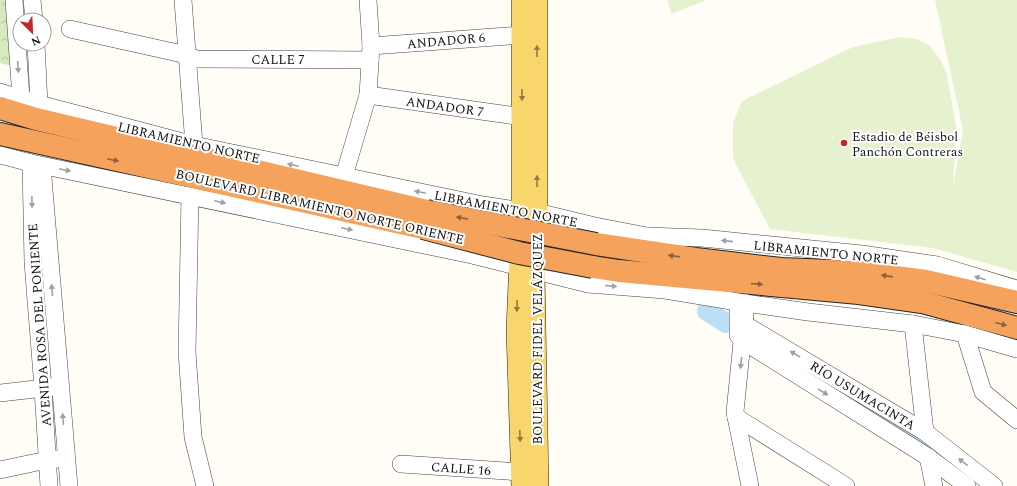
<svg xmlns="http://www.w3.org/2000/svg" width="1017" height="486" font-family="Spectral,serif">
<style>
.park{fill:url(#park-crowns)}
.pitch{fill:#e6f2cf}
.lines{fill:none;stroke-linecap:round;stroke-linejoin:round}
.river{stroke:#b9e0f7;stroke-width:20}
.minor-casing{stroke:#444;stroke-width:18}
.major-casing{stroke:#222;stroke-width:22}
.highway-casing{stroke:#222;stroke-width:24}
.minor{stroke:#fff;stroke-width:17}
.major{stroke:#f9d66b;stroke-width:21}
.highway{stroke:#f5a25d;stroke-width:22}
.highway-bridge-casing{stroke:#222;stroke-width:24;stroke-linecap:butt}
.highway-bridge{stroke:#f5a25d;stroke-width:22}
.oneway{fill:#917d42}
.oneway2{fill:#a0a0a0}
.oneway3{fill:#8e613b}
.poi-dot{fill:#c4262e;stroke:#fff;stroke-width:1.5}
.labels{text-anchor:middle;stroke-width:4;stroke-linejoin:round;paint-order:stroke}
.street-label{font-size:13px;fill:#111;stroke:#fff}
.poi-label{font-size:13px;fill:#111;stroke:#fff;text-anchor:start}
</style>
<defs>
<pattern id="park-crowns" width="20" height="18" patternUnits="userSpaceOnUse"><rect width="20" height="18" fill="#d5ebbd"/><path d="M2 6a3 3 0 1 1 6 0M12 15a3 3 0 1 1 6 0" fill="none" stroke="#b6c8a1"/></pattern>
</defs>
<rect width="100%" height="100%" fill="#fffdf5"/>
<path class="park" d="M0,0h8l5,66 -13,-3z"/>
<g class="pitch">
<path d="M667,0h39l-34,14z"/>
<path d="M935,0h82v272l-84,-24 -163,-19 -37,-70v-36l9,-22 111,-54 47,-10 16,2 14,7 10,13 7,15 9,53 -3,59 10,-56z"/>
</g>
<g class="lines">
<g class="river">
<path d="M707,311l19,12"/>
<path d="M821,381l81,47 41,26"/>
</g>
<g class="minor-casing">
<g id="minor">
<path d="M14,0l7,98"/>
<path d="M32,0l2,20"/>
<path d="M183,0l11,145"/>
<path d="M70,29l117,26 9,4 174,1"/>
<path d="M36,44l3,60"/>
<path d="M371,46l151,-11"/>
<path d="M0,92l39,12 155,41 289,60 39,6 15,1 58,14 52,10 55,2 160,16 75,11 80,24"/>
<path d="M368,95l155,22"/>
<path d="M0,155l31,8 441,92 116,29 77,6 73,12 70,10 105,12 52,10 52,15"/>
<path d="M31,163l2,99 10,126 6,98"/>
<path d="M42,166l27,320"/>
<path d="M344,176l24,-81 3,-49 -3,-46"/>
<path d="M190,196l-3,156 6,85 12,49"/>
<path d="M746,303l-2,21 181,108 69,54"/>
<path d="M738,311v24l5,6 185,116 39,29"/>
<path d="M913,324l12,108"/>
<path d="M743,332l-8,80 15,74"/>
<path d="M965,334l18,58 34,28"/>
<path d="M0,393l53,-6"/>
<path d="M736,417l110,69"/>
<path d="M928,457l6,29"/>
<path d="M401,464l120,8"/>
<path d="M0,470l47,-10 10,-1"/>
</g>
</g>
<g class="major-casing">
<g id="major">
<path d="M522,0v211l-5,119 5,156"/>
<path d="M537,0v212l-3,59 4,215"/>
</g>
</g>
<g class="highway-casing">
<g id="highway">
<path d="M0,108l36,11 59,14 332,78"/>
<path d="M0,134l423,94"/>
<path d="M596,244l100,15 85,10 76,3 69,9 91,21"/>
<path d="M593,267l26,4 240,22 63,9 95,26"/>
</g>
</g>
<use href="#minor" class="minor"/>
<use href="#major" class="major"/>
<use href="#highway" class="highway"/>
<g class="highway-bridge-casing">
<g id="highway-bridge">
<path d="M427,211l169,33"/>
<path d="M423,228l96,25 74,14"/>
</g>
</g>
<use href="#highway-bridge" class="highway-bridge"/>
</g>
<defs><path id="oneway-solid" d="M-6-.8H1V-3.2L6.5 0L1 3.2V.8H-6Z"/></defs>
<g class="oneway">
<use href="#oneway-solid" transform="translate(537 51) rotate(-90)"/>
<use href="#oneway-solid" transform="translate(522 95) rotate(89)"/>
<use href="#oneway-solid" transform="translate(537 181) rotate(-90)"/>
<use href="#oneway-solid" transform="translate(517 306) rotate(92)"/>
<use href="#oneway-solid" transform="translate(520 436) rotate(88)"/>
</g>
<g class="oneway2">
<use href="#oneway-solid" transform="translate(18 67) rotate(86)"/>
<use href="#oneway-solid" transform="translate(293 165) rotate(-168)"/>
<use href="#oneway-solid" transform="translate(65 170) rotate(12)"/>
<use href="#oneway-solid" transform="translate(420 192) rotate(-168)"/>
<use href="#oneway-solid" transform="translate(32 202) rotate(89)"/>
<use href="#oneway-solid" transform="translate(220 202) rotate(12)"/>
<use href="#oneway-solid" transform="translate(347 229) rotate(12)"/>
<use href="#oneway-solid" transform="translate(727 241) rotate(-174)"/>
<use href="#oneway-solid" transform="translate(980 278) rotate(-163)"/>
<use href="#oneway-solid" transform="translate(611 286) rotate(5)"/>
<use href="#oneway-solid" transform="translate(52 290) rotate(-95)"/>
<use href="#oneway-solid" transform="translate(795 354) rotate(-149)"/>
<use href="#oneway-solid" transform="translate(741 363) rotate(96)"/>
<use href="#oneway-solid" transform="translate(823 392) rotate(32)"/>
<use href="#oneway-solid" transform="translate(63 419) rotate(-95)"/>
<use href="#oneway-solid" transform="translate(963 462) rotate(-142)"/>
</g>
<g class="oneway3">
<use href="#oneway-solid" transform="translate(113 160) rotate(12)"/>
<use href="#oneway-solid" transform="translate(462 218) rotate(-169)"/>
<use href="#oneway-solid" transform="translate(674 256) rotate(-172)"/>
<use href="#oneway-solid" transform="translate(887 276) rotate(-172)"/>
<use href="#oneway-solid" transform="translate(757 284) rotate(5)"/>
<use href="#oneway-solid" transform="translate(1001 324) rotate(15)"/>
</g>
<circle class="poi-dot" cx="844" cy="143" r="4"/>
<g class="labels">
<g class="street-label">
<text transform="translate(446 40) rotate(-5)" y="5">ANDADOR 6</text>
<text x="278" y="64">CALLE 7</text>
<text transform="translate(445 106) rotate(8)" y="5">ANDADOR 7</text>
<text transform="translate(189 142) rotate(13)" y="5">LIBRAMIENTO NORTE</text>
<text transform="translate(320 206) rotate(13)" y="5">BOULEVARD LIBRAMIENTO NORTE ORIENTE</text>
<text transform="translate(506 208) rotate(11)" y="5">LIBRAMIENTO NORTE</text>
<text transform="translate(826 252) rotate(6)" y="5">LIBRAMIENTO NORTE</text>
<text transform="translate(39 325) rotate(-94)" y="5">AVENIDA ROSA DEL PONIENTE</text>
<text transform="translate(537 339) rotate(-90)" y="5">BOULEVARD FIDEL VELÁZQUEZ</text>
<text transform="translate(863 395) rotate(31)" y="5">RÍO USUMACINTA</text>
<text transform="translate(461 468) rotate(4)" y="5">CALLE 16</text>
</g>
<g class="poi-label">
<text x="852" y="141">Estadio de Béisbol<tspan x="852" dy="15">Panchón Contreras</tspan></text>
</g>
</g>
<g transform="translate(32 32) rotate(156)"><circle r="19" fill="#ffffff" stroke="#a0a0a0"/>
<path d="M0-3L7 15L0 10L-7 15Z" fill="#c4262e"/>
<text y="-6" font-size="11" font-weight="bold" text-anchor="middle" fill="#111111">N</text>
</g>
</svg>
